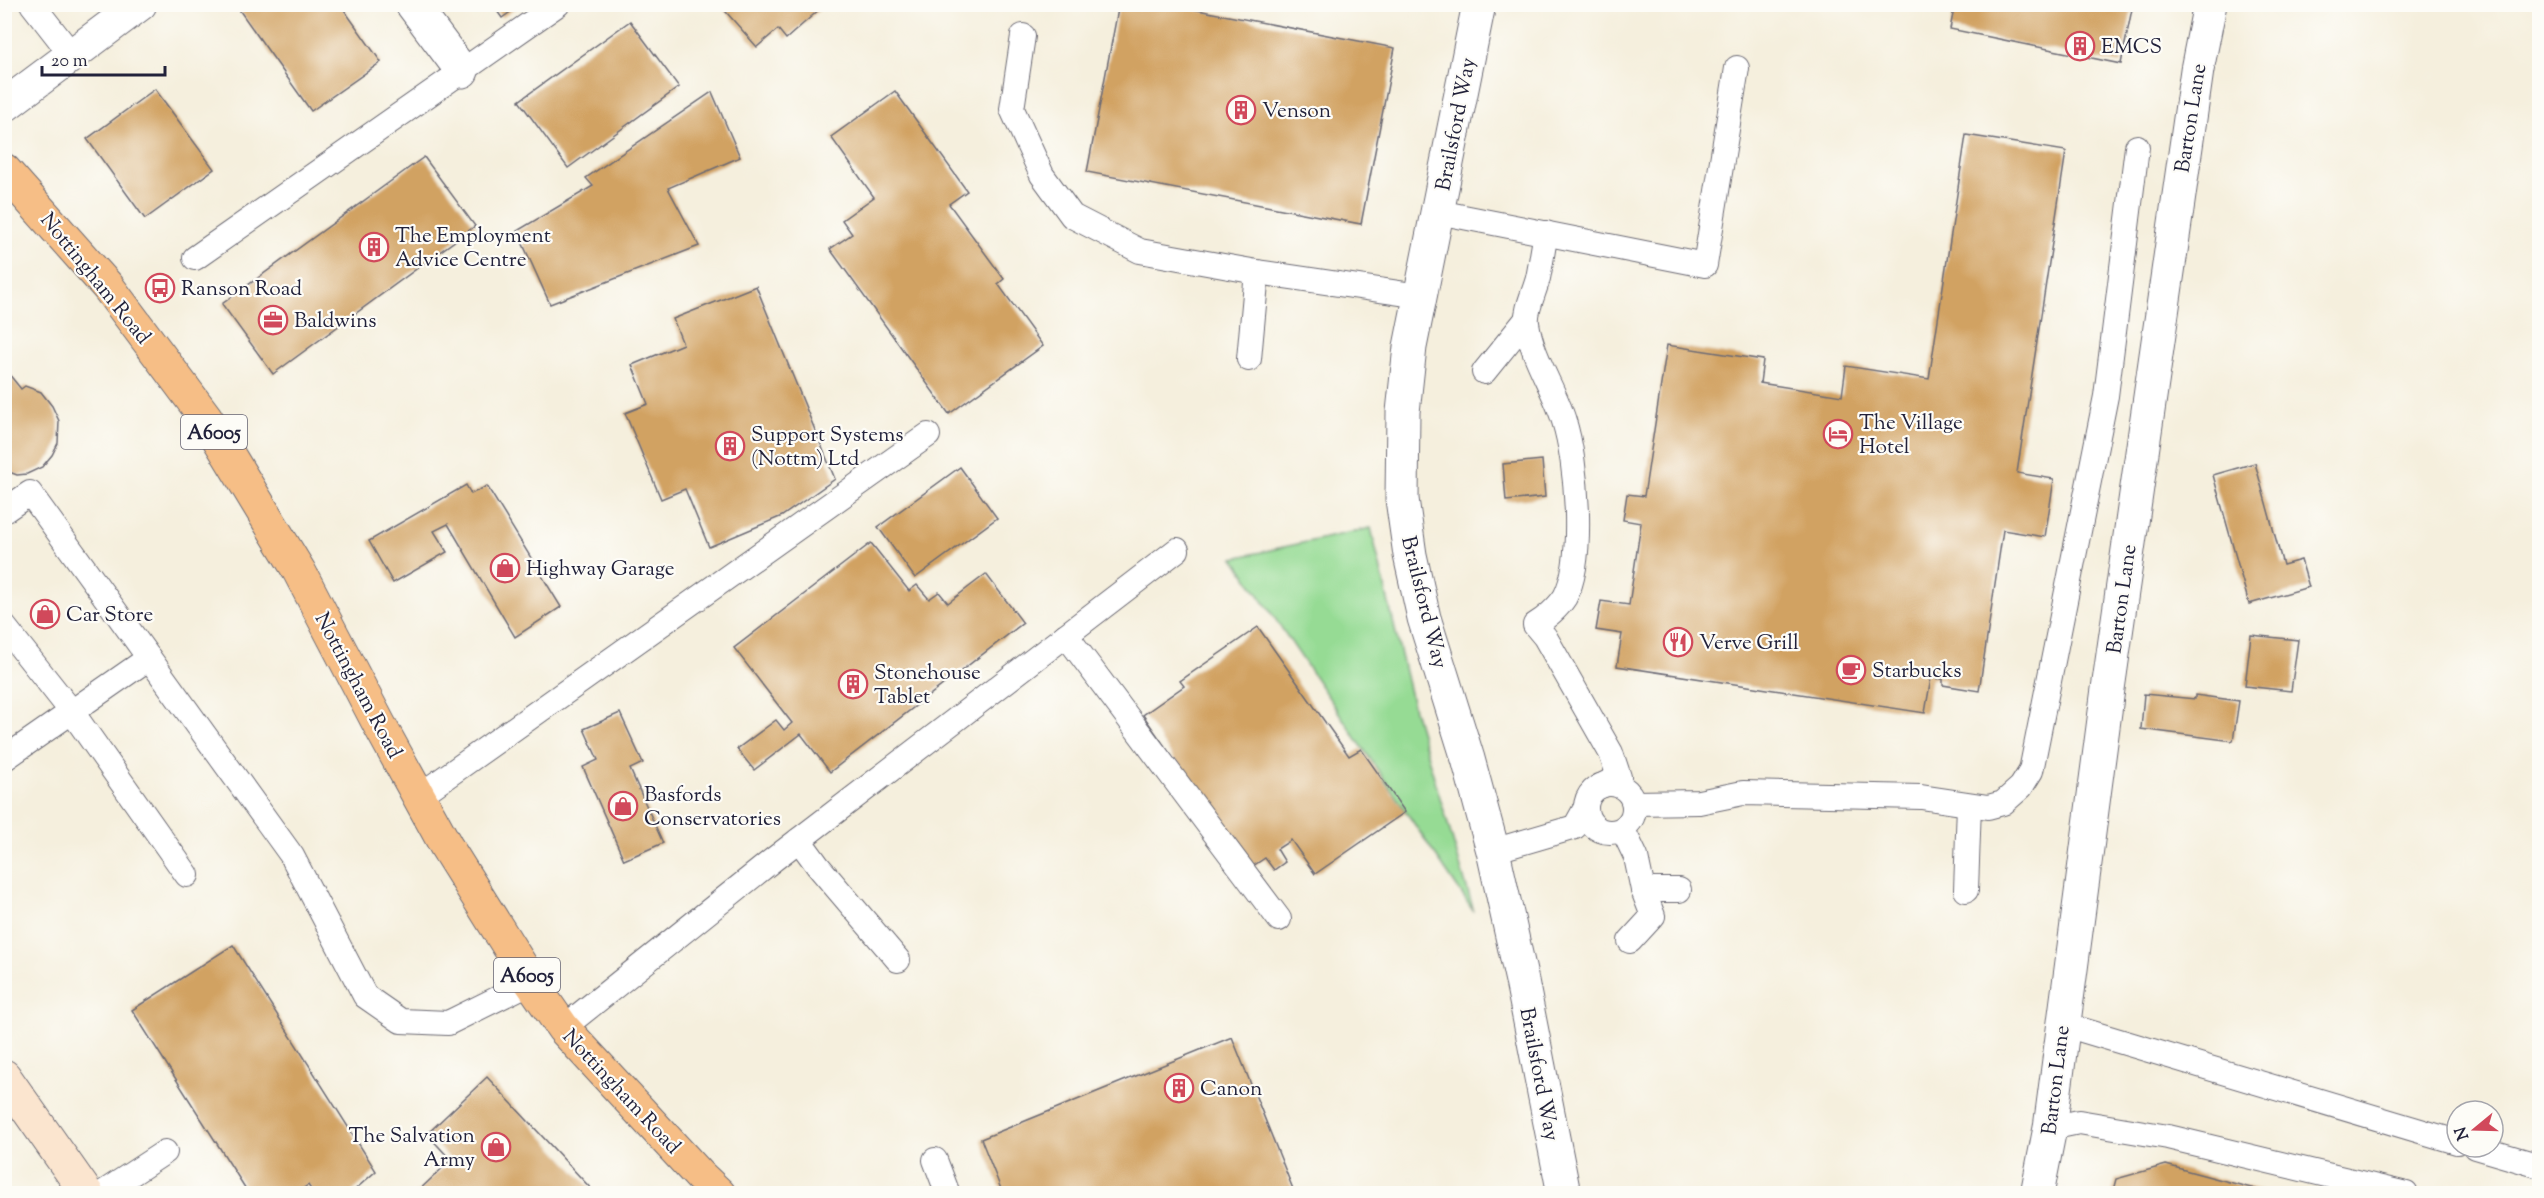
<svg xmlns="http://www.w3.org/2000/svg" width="2544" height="1198" font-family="'Sorts Mill Goudy',serif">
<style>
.green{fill:#96db94;stroke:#5c7e68;stroke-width:1.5}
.building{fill:#d1a262}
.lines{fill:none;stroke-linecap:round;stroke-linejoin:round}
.lane-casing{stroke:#6c6a74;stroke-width:26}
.street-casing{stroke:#6c6a74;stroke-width:35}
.secondary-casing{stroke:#6c6a74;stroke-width:35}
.primary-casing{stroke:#6c6a74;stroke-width:35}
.lane{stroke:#fff;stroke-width:24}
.street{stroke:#fff;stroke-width:33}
.secondary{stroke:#fbe5cf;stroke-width:33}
.primary{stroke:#f6be86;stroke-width:33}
.labels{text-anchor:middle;stroke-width:4.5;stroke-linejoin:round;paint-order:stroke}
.shield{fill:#fdfcf7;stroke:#646373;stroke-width:1.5}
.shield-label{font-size:20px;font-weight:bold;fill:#22223b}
.poi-label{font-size:21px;fill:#22223b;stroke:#fdfcf7;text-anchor:start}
.street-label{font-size:21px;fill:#22223b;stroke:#fdfcf7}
</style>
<rect width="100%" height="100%" fill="#fdfcf7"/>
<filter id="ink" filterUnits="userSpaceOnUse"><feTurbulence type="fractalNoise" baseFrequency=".0167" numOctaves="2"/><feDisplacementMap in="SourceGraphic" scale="12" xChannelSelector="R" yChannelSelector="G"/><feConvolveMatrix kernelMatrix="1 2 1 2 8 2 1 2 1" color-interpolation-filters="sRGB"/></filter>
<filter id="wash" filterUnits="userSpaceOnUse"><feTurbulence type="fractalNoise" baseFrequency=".008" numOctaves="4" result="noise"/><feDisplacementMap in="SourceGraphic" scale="24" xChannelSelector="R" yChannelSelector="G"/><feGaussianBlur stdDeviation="1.35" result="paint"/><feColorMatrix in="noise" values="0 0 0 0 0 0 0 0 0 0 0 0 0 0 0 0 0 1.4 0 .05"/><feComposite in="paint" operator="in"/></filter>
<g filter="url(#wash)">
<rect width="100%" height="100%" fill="#f5efdd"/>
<path class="green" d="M1371,528l43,182 60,202 -240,-354z"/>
<g id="blocks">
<g class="building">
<path d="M235,4h105l41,58 -70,49z"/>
<path d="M492,4h29l-19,14z"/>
<path d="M719,4h99l3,4 -35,31 -8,-10 -21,18z"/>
<path d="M1119,4h47l229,44 -34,176 -274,-52z"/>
<path d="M1955,4h178l-12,60 -171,-35z"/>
<path d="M630,21l49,66 -111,81 -49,-67z"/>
<path d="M155,89l59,80 -69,50 -58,-80z"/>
<path d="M895,91l72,100 -18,13 55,75 -6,5 45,62 -94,68 -119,-165 22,-15 -10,-14 32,-23 -43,-60z"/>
<path d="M712,92l28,65 -72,31 31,58 -149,58 -33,-73 76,-45 -7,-8z"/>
<path d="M1966,135l100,16 -49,322 37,6 -9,58 -42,-7 -24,161 -36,-6v-6l-12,-1 -6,35 -308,-47 5,-32 -26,-4 5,-29 28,4 12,-82 -18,-3 4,-26 17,2 23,-151 96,15 -3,23 82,13 4,-30 83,13z"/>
<path d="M424,157l51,69 -202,148 -51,-70z"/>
<path d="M756,286l79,193 -53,37 -73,31 -24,-58 -24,10 -36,-86 23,-9 -16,-39 51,-21 -10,-25z"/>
<path d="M4,368l17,21 4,-3 16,6 11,14 7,15 -1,22 -6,12 -10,12 -15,7 -10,1 -13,-5z"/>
<path d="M1542,460l3,37 -39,4 -3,-37z"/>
<path d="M2255,463l28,102 18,-5 8,27 -60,17 -36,-129z"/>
<path d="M960,467l37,51 -82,60 -37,-51z"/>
<path d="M466,485l5,9 16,-8 74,121 -46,30 -67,-113 -14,7 13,21 -54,31 -24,-42z"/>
<path d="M871,543l38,48 8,-6 12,14 10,-7 9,11 38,-29 37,49 -193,149 -29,-38 -47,36 -17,-21 39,-29 8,10 8,-7 -58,-75z"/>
<path d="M1258,627l91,129 12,-7 44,63 -90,62 -24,-34 -14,9 8,13 -11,8 -9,-12 -15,10 -107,-153 41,-29 -4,-5z"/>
<path d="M2251,635l47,5 -7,51 -46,-5z"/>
<path d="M2144,694l51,5v-4l44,6 -6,40 -92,-12z"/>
<path d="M620,713l23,50 -13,6 33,74 -39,17 -41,-93 15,-7 -14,-31z"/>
<path d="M233,945l143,226 -26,23h-36l-6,-9 -13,9h-46l-117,-184z"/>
<path d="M1232,1037l63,157h-292l-22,-55z"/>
<path d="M487,1077l109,117h-181l36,-34 -24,-26z"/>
<path d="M2166,1165l104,28v1h-158l4,-15z"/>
</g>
</g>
</g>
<g filter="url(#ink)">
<use href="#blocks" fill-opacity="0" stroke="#6c6a74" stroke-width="1.5"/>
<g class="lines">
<g class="lane-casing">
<g id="lane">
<path d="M32,4l39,50"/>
<path d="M1023,36l-11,73 30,66 30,41 68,35 117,21 163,24"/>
<path d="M1438,212l267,53 32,-197"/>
<path d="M1546,233c-3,15 -5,31 -8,45 -3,13 -13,32 -11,45 5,35 27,65 37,98 13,41 21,138 1,176 -7,11 -20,22 -30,28l10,12 66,116 8,24 -18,9"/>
<path d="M195,258l363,-254"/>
<path d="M1249,359l8,-87"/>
<path d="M1484,372l42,-52"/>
<path d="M4,511l26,-18 262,363 73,140 36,25 47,2 83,-41"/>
<path d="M4,626l68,86 115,163"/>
<path d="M1066,635l213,284"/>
<path d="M4,759l145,-101"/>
<circle cx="1610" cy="808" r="24"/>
<path d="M419,796l509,-361"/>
<path d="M1634,803l65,-1 44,-9 178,4 67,10 15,-4 18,-16 10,-16 75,-375 31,-249"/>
<path d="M1623,830l13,27 7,33 10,26 -23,25"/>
<path d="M799,840l19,26 80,94"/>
<path d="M1493,851l82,-24 10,-18"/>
<path d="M1643,890h36"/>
<path d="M1966,890l3,-85"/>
<path d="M2062,1024l395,118"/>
<path d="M563,1028l211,-169 403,-309"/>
<path d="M2050,1128l29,-6 89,15 238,57"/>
<path d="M2475,1147l65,19"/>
<path d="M935,1160l13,34"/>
<path d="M101,1194l64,-42"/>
</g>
</g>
<g class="street-casing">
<g id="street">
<path d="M412,4l50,67"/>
<path d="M1479,4l-69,343 -7,65 -1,87 8,56 14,63 44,141 25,92 29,130 42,213"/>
<path d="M4,106l136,-102"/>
<path d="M2037,1194l13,-66 58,-439 89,-619 13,-66"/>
</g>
</g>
<g class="secondary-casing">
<path id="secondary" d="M4,1076l83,118"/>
</g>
<g class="primary-casing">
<path id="primary" d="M4,170l104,117 98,131 93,153 80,153 67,122 85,136 32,46 137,148 19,18"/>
</g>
<use href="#lane" class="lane"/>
<use href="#street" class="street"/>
<use href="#secondary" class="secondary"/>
<use href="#primary" class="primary"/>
</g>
</g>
<defs>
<g id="building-ring" transform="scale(1.5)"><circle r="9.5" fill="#fdfcf7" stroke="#d1495b" stroke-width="1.5"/><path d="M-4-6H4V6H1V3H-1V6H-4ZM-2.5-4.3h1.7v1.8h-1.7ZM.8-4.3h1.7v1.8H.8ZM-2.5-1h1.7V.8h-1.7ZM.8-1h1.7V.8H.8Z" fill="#d1495b"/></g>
<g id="bus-ring" transform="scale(1.5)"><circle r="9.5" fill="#fdfcf7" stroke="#d1495b" stroke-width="1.5"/><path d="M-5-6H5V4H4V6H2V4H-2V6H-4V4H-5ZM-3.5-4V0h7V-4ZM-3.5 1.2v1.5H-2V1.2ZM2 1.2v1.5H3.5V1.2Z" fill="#d1495b"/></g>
<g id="office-ring" transform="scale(1.5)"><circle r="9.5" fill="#fdfcf7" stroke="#d1495b" stroke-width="1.5"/><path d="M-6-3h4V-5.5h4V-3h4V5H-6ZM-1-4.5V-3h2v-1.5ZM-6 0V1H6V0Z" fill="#d1495b"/></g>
<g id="hotel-ring" transform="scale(1.5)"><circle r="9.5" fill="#fdfcf7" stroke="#d1495b" stroke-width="1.5"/><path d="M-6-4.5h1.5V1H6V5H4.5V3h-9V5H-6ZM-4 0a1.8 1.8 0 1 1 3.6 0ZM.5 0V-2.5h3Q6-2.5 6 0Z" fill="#d1495b"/></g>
<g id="shop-ring" transform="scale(1.5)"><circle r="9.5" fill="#fdfcf7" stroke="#d1495b" stroke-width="1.5"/><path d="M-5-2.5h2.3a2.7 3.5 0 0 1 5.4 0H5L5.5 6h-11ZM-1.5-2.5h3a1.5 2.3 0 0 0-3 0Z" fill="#d1495b"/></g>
<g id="restaurant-ring" transform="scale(1.5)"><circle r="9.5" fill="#fdfcf7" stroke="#d1495b" stroke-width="1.5"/><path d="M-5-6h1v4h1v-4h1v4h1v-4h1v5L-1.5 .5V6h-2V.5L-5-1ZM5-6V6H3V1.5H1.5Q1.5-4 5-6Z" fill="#d1495b"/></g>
<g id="cafe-ring" transform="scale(1.5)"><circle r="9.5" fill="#fdfcf7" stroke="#d1495b" stroke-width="1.5"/><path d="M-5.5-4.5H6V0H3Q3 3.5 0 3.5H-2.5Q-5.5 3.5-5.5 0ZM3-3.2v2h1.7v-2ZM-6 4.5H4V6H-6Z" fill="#d1495b"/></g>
</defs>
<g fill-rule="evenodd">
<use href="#building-ring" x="2080" y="46"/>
<use href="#building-ring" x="1241" y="110"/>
<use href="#building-ring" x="374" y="247"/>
<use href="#bus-ring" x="160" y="288"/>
<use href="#office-ring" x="273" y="320"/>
<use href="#hotel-ring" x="1838" y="434"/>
<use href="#building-ring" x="730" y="446"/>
<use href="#shop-ring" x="505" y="568"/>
<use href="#shop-ring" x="45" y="614"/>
<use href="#restaurant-ring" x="1678" y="642"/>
<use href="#cafe-ring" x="1851" y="670"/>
<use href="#building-ring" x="853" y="684"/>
<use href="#shop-ring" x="623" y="806"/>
<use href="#building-ring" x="1179" y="1088"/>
<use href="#shop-ring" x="496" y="1147"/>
</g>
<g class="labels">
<g class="shield">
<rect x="181" y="415" width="66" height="34" rx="4.5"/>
<rect x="494" y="958" width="66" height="34" rx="4.5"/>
</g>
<g class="shield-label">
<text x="214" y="439">A6005</text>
<text x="527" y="982">A6005</text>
</g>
<g class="poi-label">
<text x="2101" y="53">EMCS</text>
<text x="1262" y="117">Venson</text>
<text x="395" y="242">The Employment<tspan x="395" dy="24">Advice Centre</tspan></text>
<text x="181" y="295">Ranson Road</text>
<text x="294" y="327">Baldwins</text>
<text x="1859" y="429">The Village<tspan x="1859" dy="24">Hotel</tspan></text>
<text x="751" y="441">Support Systems<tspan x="751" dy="24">(Nottm) Ltd</tspan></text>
<text x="526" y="575">Highway Garage</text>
<text x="66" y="621">Car Store</text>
<text x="1699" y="649">Verve Grill</text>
<text x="1872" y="677">Starbucks</text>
<text x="874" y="679">Stonehouse<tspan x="874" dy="24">Tablet</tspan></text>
<text x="644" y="801">Basfords<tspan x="644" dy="24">Conservatories</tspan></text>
<text x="1200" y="1095">Canon</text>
<text x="475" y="1142" text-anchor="end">The Salvation<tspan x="475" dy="24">Army</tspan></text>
</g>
<g class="street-label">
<text transform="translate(2190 118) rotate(-81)" y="7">Barton Lane</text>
<text transform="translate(1455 124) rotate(-79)" y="7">Brailsford Way</text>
<text transform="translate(96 278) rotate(51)" y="7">Nottingham Road</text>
<text transform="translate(2121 599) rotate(-82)" y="7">Barton Lane</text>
<text transform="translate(1425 602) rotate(76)" y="7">Brailsford Way</text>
<text transform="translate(359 685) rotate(62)" y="7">Nottingham Road</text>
<text transform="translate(1540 1074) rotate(79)" y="7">Brailsford Way</text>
<text transform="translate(2055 1080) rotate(-83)" y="7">Barton Lane</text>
<text transform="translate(622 1091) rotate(47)" y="7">Nottingham Road</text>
</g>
</g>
<rect width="2544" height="1198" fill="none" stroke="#fdfcf7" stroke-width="24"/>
<g transform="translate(2475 1129) rotate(251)"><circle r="28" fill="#fdfcf7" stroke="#a5a5ac" stroke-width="1.5"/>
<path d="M0-4.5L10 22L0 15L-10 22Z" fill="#d1495b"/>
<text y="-9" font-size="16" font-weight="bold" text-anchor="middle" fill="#22223b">N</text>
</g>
<path d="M42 66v9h123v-9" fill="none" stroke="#22223b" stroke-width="3"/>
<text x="51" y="66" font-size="18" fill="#22223b" stroke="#fdfcf7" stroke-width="4.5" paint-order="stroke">20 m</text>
</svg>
